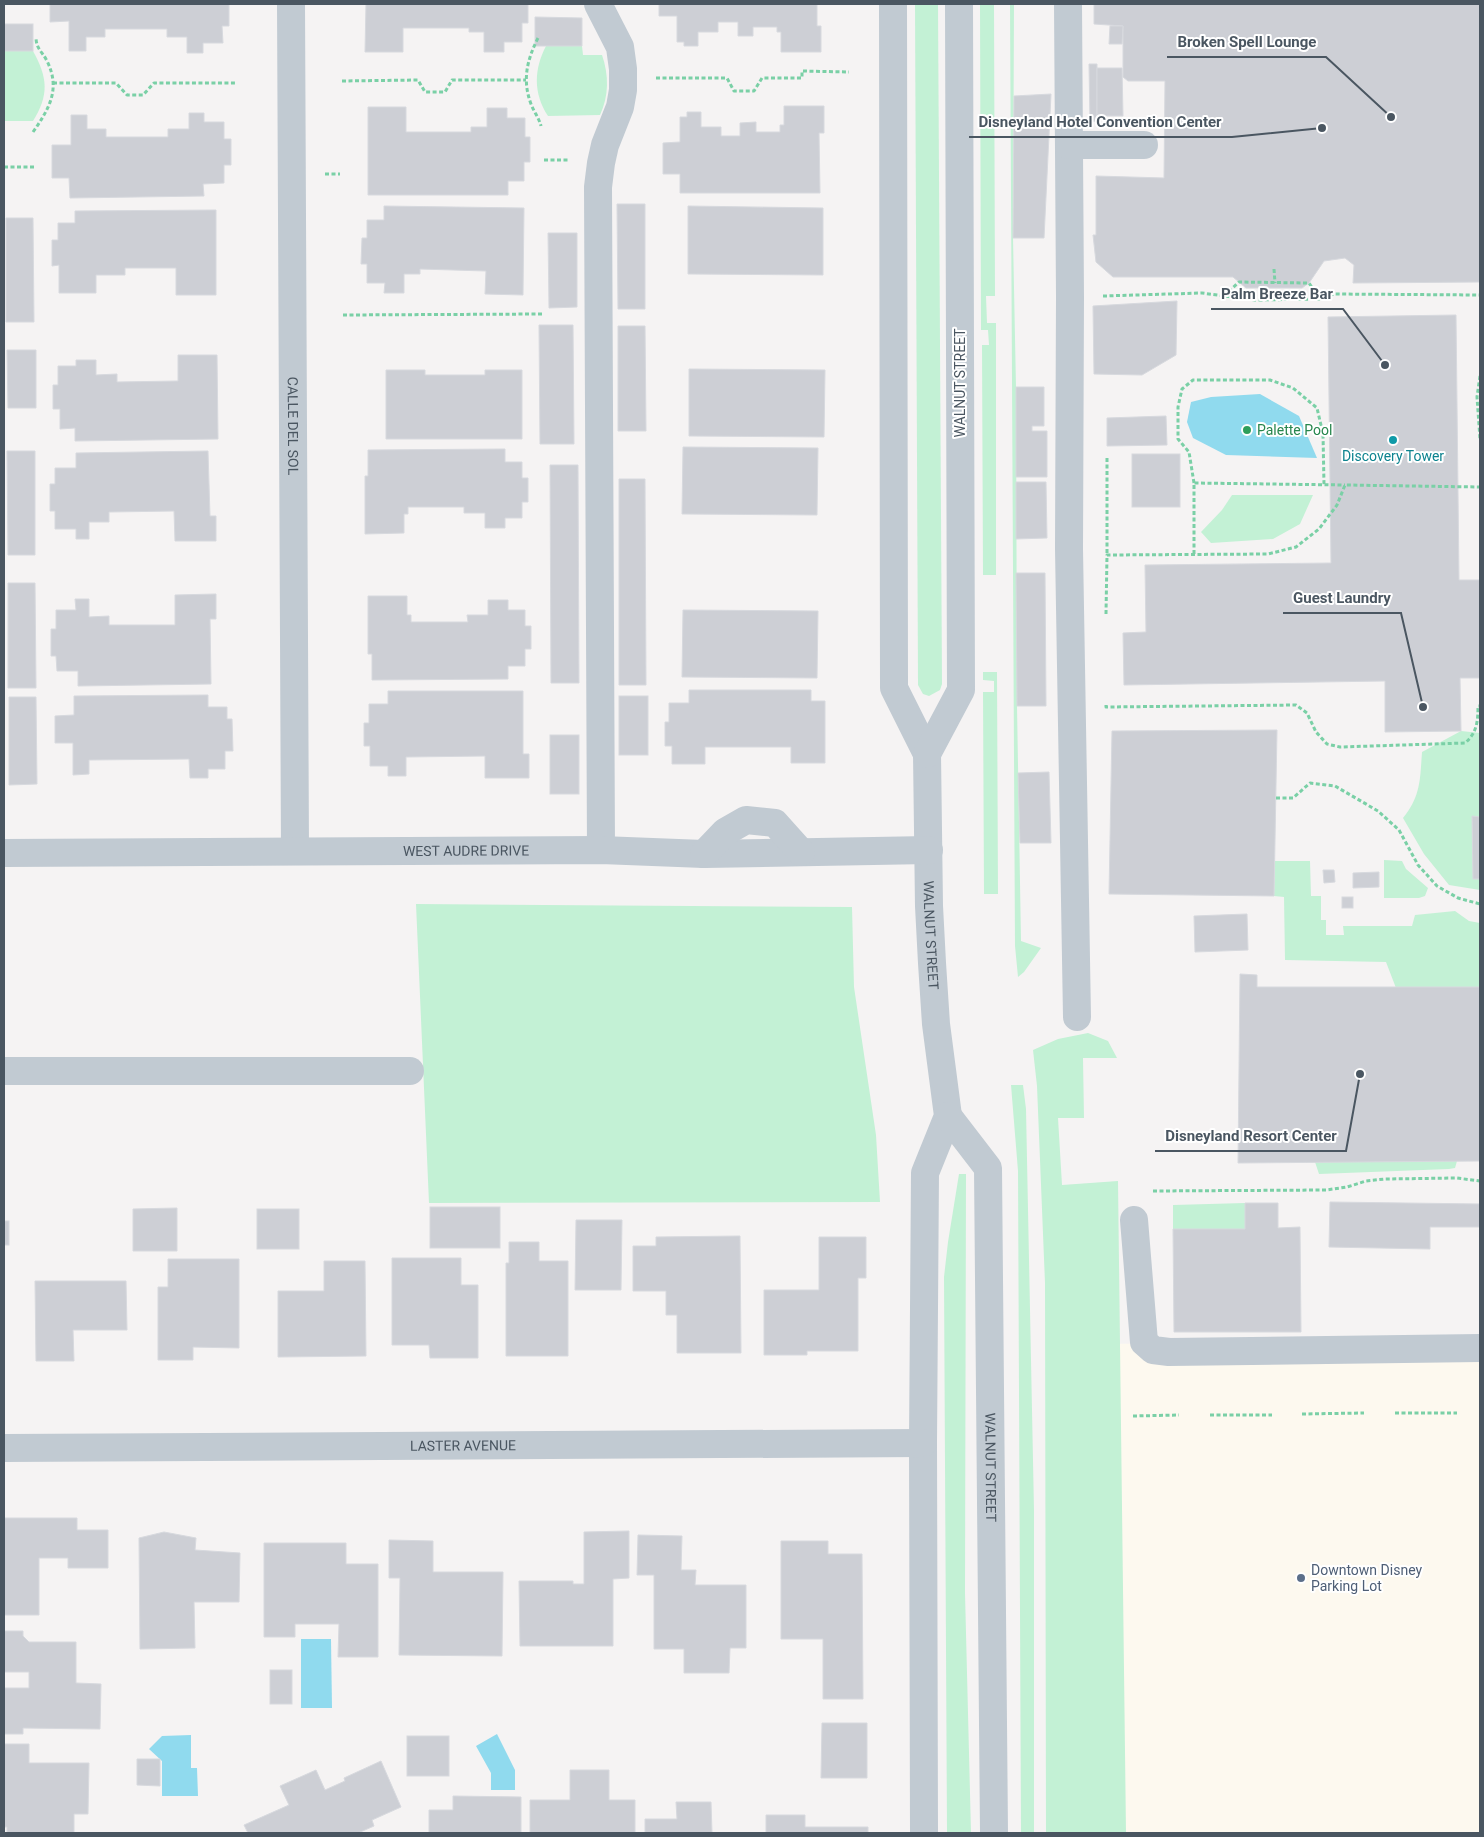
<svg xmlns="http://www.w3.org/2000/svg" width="1484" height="1837" font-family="Roboto,sans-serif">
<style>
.commercial{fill:#fdf9ef}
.green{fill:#c3f1d5}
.water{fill:#90daee}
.building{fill:#cdcfd5;stroke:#d7d9de}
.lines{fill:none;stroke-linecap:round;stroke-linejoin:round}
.path{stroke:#7ad0a6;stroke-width:3;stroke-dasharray:4 2.5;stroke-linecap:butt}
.minor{stroke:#c1cad2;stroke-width:28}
.leisure-dot{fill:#2e9e5b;stroke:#fff;stroke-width:2}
.culture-dot{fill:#0f9aa8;stroke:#fff;stroke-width:2}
.service-dot{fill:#5c6f8a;stroke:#fff;stroke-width:2}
.labels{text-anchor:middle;stroke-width:4;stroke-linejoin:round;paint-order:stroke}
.street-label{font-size:14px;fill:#4a5661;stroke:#fff}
.leisure-label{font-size:14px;fill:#27864d;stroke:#fff;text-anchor:start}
.culture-label{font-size:14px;fill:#0d838f;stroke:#fff}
.service-label{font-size:14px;fill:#4e5e75;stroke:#fff;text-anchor:start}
.leader{fill:none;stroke:#4a5661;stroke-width:2}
.callout-dot{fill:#4a5661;stroke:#fff;stroke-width:2}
.callout-label{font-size:15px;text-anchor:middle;font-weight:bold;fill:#4a5661;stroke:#fff;stroke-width:4;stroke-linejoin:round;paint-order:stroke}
</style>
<rect width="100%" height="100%" fill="#f5f3f3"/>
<path class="commercial" d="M1480,1340v493h-379l-3,-489z"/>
<g class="green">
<path d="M915,4h23l4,680 -2,6 -11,6 -6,-2 -5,-9z"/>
<path d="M980,4h14l1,292h-9l1,27h9v252h-13l-1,-230h7l-1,-15h-7z"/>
<path d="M1010,4h4l-1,234 3,149 1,319 4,235 20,7 -17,24 -6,5 -3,-31z"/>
<path d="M546,46h36l1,9h19c7,20 7,41 -2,60l-52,1c-15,-23 -14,-47 -2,-70z"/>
<path d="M4,51h29c15,27 16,44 0,70h-29z"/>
<path d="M1232,495h81l-13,29 -27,15 -62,4 -10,-11 21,-22z"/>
<path d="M983,672h14l1,222h-14l-1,-202h11v-11l-11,-1z"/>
<path d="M1461,731l19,2v84h-8l1,62h7v11l-31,-5 -25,-31 -21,-36c18,-22 17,-39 19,-66z"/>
<path d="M1384,860l18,1 4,8 22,19 -3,8 -6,2h-35z"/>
<path d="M1275,861h35l1,35h10v24h5v15h18l-1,-9h69l3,-11 40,-4 14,10 11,2v64l-84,1 -10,-26 -101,-2 -1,-63 -10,-1z"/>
<path d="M416,904l436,3 2,80 22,148 4,67 -451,1z"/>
<path d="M1088,1033l20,8 9,17h-34l1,60h-26l4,67 56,-4 8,652h-80l-1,-550 -8,-197 -4,-36 25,-11z"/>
<path d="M1011,1085h12l3,24 8,401v323h-13l-3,-662z"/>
<path d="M1457,1161l-2,7 -6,1 -130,5 -4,-12z"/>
<path d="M959,1174h7l-1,419 6,240h-24l-3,-556 4,-35z"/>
<path d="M1245,1203v26h-72v-24z"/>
</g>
<g class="water">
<path d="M1260,394l39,22 18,42 -91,-3 -33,-17 -6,-16 4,-20 20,-5z"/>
<path d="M301,1639h30l1,69h-31z"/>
<path d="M497,1734l18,36v20h-24v-17l-15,-27z"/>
<path d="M191,1735v33h6l1,28h-36v-35l-13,-12 13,-13z"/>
</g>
<g class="building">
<path d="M50,4h179v22h-7l1,17h-20v10h-16v-16h-20v-8h-62v8h-19v14h-17v-30l-19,1z"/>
<path d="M366,4h162v19h-6v19h-18v10h-20v-20h-15v-4h-66v24h-38z"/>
<path d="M659,4h158v22h4v26h-40v-20h-4v-5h-24v9h-15v-14h-20v10h-20v14h-14v-4h-7v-26h-18z"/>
<path d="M1094,4h386v278l-127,1 1,-18 -9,-7 -21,3 -15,22 -7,5h-56l-13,-11h-120l-17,-15 -3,-27h3v-59l68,2 1,-97h-37l-5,-4v-51l-29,-2z"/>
<path d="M535,17l47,1v28h-47z"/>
<rect x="4" y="24" width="29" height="27"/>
<path d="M1110,26h13l-1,18h-13z"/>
<path d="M1089,64h8v57l-7,1z"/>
<path d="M1097,68h25l1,48h-26z"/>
<path d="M1051,94l-7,144h-31l1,-142z"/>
<path d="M784,106h40v27h-5l1,60h-140v-19h-17v-31l17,-1v-25h7v-5h14v15h20v9h19v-13l16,-1v10h24v-7h4z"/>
<path d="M368,107h38v25h65v-5h16v-19h20v10h18v19h5v25h-6v19h-16v14h-140z"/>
<path d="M189,113h15v9h20v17h7v26h-7v18l-21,1 1,12 -134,2 -1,-20h-17v-33h19v-30h16v14h19v8h62v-8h21z"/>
<path d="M617,204h28v105h-27z"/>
<path d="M384,206l140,2 -1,87 -38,-1 1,-23 -66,-2v5h-16v19h-20l1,-10h-18v-19h-6l1,-26h5v-18h17z"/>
<path d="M688,206l135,2v67l-135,-1z"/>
<path d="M216,210v85h-40v-27h-51v7h-29v18h-37v-28l-7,1v-26h6v-17h17v-12z"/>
<path d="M6,218h27l1,104h-28z"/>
<path d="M548,233h29v74l-28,1z"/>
<path d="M1177,301l-1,54 -34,20 -48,-1 -1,-68z"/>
<path d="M1456,315l3,265h21v98h-20l1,53 -76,1v-51l-261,4 -1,-52 23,-1 -1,-67 186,-2 -3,-246z"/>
<path d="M539,325h34l1,119h-34z"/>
<path d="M618,326h27l1,105h-28z"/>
<path d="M7,350h29v58h-28z"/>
<path d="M178,355h39l1,84 -143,2v-13l-15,1v-20h-7v-24h5v-19h18v-6h20v15l21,-1v8l61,-1z"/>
<path d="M689,369l136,1 -1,67 -135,-1z"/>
<path d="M386,370h39v5h60v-5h37v69h-136z"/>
<path d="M1016,387h28v39h-12v5h15v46h-31z"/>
<path d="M1166,416l1,29 -60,1v-28z"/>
<path d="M683,447l135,1 -1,67 -135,-1z"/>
<path d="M505,449v13h17v16h6v24h-6v16h-17v10h-20v-15h-21v-6h-56v7h-4v19l-39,1v-58h3v-26z"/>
<path d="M7,451h28v104h-27z"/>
<path d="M208,451l2,65h6v25h-41l-1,-30 -65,1v10h-20v17h-13v-10h-21v-18h-5v-27h5v-16h21v-15z"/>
<rect x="1132" y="454" width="48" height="53"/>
<path d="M550,465h28l1,218h-28z"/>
<path d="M619,479h26l1,206h-27z"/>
<path d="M1016,482h30l1,56 -31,1z"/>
<path d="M1016,573h29l1,133h-29z"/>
<path d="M8,583h27l1,105h-28z"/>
<path d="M216,594v25h-6l1,65 -133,2v-15h-21l-1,-15h-5v-27h5v-19h20l-1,-11h14v18l20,-1v9h66v-30z"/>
<path d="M368,596h39v19h4v7h57l-1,-7h21v-15h20v10h17v16h6v23h-6v17h-17v13l-136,1v-26h-4z"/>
<path d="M683,610l135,1 -1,67 -135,-1z"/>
<path d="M689,690h122v11h14v62h-34v-16h-86v17h-33v-18h-7v-24h4v-19h20z"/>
<path d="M388,691h135v63h6v24h-44v-22l-79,1v19h-18v-10h-18v-20h-6v-23h5v-19h19z"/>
<path d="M208,695v12h19v12h5l1,32h-8v18h-17v9h-18l-1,-19 -100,1v14l-16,1v-32h-18v-27l19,-1v-19z"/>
<rect x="619" y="696" width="29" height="59"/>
<path d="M9,697h27l1,87 -28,1z"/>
<path d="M1277,730l-3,166 -165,-2 3,-163z"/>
<rect x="550" y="735" width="29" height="59"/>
<path d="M1049,772l2,71h-31l-2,-70z"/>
<path d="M1472,816l8,1v62h-7z"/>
<path d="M1323,870h11l1,12 -11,1z"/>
<path d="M1379,872v15l-26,1v-15z"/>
<rect x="1342" y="897" width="11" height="11"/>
<path d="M1247,914l1,36 -53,2 -1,-36z"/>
<path d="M1240,974l17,1v12h223v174l-242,2z"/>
<path d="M1330,1202l150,2v23h-50v22l-101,-2z"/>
<path d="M1245,1203h33v25l22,-1 1,105h-127l-1,-103h72z"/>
<rect x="430" y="1207" width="70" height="41"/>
<path d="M177,1208v43h-44v-42z"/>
<rect x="257" y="1209" width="42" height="40"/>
<path d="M576,1220h46l-1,70h-46z"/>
<rect x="4" y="1221" width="5" height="24"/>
<path d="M740,1236l1,117h-64v-38h-11v-24h-33v-45h23v-9z"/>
<path d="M819,1237h47v41h-8v73h-51v4h-43v-65h55z"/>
<path d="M509,1242h30v19h29v95h-62v-93h3z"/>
<path d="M392,1258h69v27h17v73h-48l-1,-13h-37z"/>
<path d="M168,1259h71v89l-46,-1v13h-35v-73h10z"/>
<path d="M324,1261h41l1,95 -88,1v-66h46z"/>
<path d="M35,1281h91l1,49h-54l1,31h-38z"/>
<path d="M4,1518h73v12h31v38h-40v-10h-29v57h-35z"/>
<path d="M629,1531v47l-16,1v67h-93l-1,-65h54v3h11v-52z"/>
<path d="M164,1532l32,6 -1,12 45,3 -1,49h-45l1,46 -55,1 -1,-111z"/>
<path d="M638,1535l44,1 -1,34h15l-1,15h51v63h-16l-1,25h-45v-24h-30v-74h-17z"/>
<path d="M389,1540l44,1v31h70l-1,84 -103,-1 1,-77h-11z"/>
<path d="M781,1541h47v13h34l1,145h-40v-60h-42z"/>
<path d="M264,1543h82v21h32v93h-40l1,-33h-44v13h-31z"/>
<path d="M4,1631h19v5l6,6h47v41l25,1 -1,45 -77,-1v6h-19v-46h25v-16h-25z"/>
<rect x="270" y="1670" width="22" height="34"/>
<path d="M822,1723h45v55h-46z"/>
<rect x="407" y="1736" width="42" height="40"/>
<path d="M4,1744h25v19h60l-1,51h-14v19h-67v-6h-3z"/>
<path d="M137,1759h23v27l-23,-1z"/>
<path d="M381,1761l20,46 -29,13 2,6 -16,7h-110l-4,-8 45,-20 -9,-19 36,-16 9,20 20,-9 -1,-3z"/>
<path d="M570,1770h39v30h26v33h-105v-33h40z"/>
<path d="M453,1796l68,1v36h-92v-23h24z"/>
<path d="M676,1802h35l1,31h-67v-14h32z"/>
<path d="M766,1815h39v12h63v6h-102z"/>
</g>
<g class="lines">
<g class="path">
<path d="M538,38c-11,22 -16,42 -7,66 3,8 8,14 10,22"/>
<path d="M656,78h71l7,13h20l8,-13h40v-7l47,1"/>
<path d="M342,81l76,-1 7,12h20l7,-12h74"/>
<path d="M53,83h63l11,12h16l11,-12h81"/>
<path d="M33,132c16,-23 28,-43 14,-71 -5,-10 -11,-12 -11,-24"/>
<path d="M544,160h24"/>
<path d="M4,167h30"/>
<path d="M325,174h15"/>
<path d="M1274,269l1,14"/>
<path d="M1103,296l99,-3 53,7 64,-1 15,-5 146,1"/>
<path d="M1224,296l15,-14 70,1 10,15"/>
<path d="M343,315l199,-1"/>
<path d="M1480,376l-3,21 3,42"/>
<path d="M1107,458v97"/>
<path d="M1194,483l-5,-31 -11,-13v-32l4,-18 11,-9h77l23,8 24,20 6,26 1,51"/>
<path d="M1194,554v-71l151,2"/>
<path d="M1106,614l1,-59 161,-1 28,-7 23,-18 18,-24 8,-20 135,2"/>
<path d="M1106,705v2l190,-2 11,8 9,19 11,12 13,3 125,-4c12,-10 13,-22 13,-37h2"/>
<path d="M1276,798h17l17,-15 25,3 43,25 21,19 19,35 19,21 21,12 22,6"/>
<path d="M1153,1191l173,-1 21,-3 19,-6 19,-2 72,-1 23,3"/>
<path d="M1395,1413h62"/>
<path d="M1302,1414l62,-1"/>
<path d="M1210,1415h62"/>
<path d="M1133,1416l46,-1"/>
</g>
<g class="minor">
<path id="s1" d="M291,4l4,846"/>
<path d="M598,4l22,43 3,22v21l-3,17 -15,38 -4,18 -3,24 3,663"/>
<path id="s2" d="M893,4l1,684 33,66 2,152 3,57 4,61 12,92 -23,57 -2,270 1,390"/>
<path d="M1068,4l2,293 -1,252 8,468"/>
<path d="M1069,145h75"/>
<path d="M927,754l34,-64 -2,-686"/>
<path id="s3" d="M4,853l597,-3 103,4 225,-4"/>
<path d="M704,854l21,-22 21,-12 29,3 26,29"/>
<path d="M4,1071h406"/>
<path id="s4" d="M948,1116l40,52 6,665"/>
<path d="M1134,1220l10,122 9,8 16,2 311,-4"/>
<path id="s5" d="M4,1448l919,-5"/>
</g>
</g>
<circle class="leisure-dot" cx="1247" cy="430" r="5"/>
<circle class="culture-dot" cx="1393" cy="440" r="5"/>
<circle class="service-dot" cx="1301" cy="1578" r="5"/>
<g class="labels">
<g class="street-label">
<text transform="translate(960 383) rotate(-90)" y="5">WALNUT STREET</text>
<text dy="5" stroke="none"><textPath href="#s1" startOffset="422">CALLE DEL SOL</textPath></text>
<text dy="5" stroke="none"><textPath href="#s3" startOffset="462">WEST AUDRE DRIVE</textPath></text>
<text dy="5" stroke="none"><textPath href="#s2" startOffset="939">WALNUT STREET</textPath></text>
<text dy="5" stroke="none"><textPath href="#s5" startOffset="459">LASTER AVENUE</textPath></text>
<text dy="5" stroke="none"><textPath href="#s4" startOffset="365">WALNUT STREET</textPath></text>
</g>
<g class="leisure-label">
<text x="1257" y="435">Palette Pool</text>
</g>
<g class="culture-label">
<text x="1393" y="461">Discovery Tower</text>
</g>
<g class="service-label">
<text x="1311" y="1575">Downtown Disney<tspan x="1311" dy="16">Parking Lot</tspan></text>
</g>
</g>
<path class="leader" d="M1391 117L1326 57H1167M1322 128L1232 137H969M1385 365L1343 309H1211M1423 707L1401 613H1283M1360 1074L1346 1151H1155"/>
<g class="callout-dot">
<circle cx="1391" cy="117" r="5"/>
<circle cx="1322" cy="128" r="5"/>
<circle cx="1385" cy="365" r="5"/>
<circle cx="1423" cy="707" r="5"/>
<circle cx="1360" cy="1074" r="5"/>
</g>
<g class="callout-label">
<text x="1247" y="47">Broken Spell Lounge</text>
<text x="1100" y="127">Disneyland Hotel Convention Center</text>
<text x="1277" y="299">Palm Breeze Bar</text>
<text x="1342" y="603">Guest Laundry</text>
<text x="1251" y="1141">Disneyland Resort Center</text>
</g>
<rect width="1484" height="1837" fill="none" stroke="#4a5661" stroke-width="10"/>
</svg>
